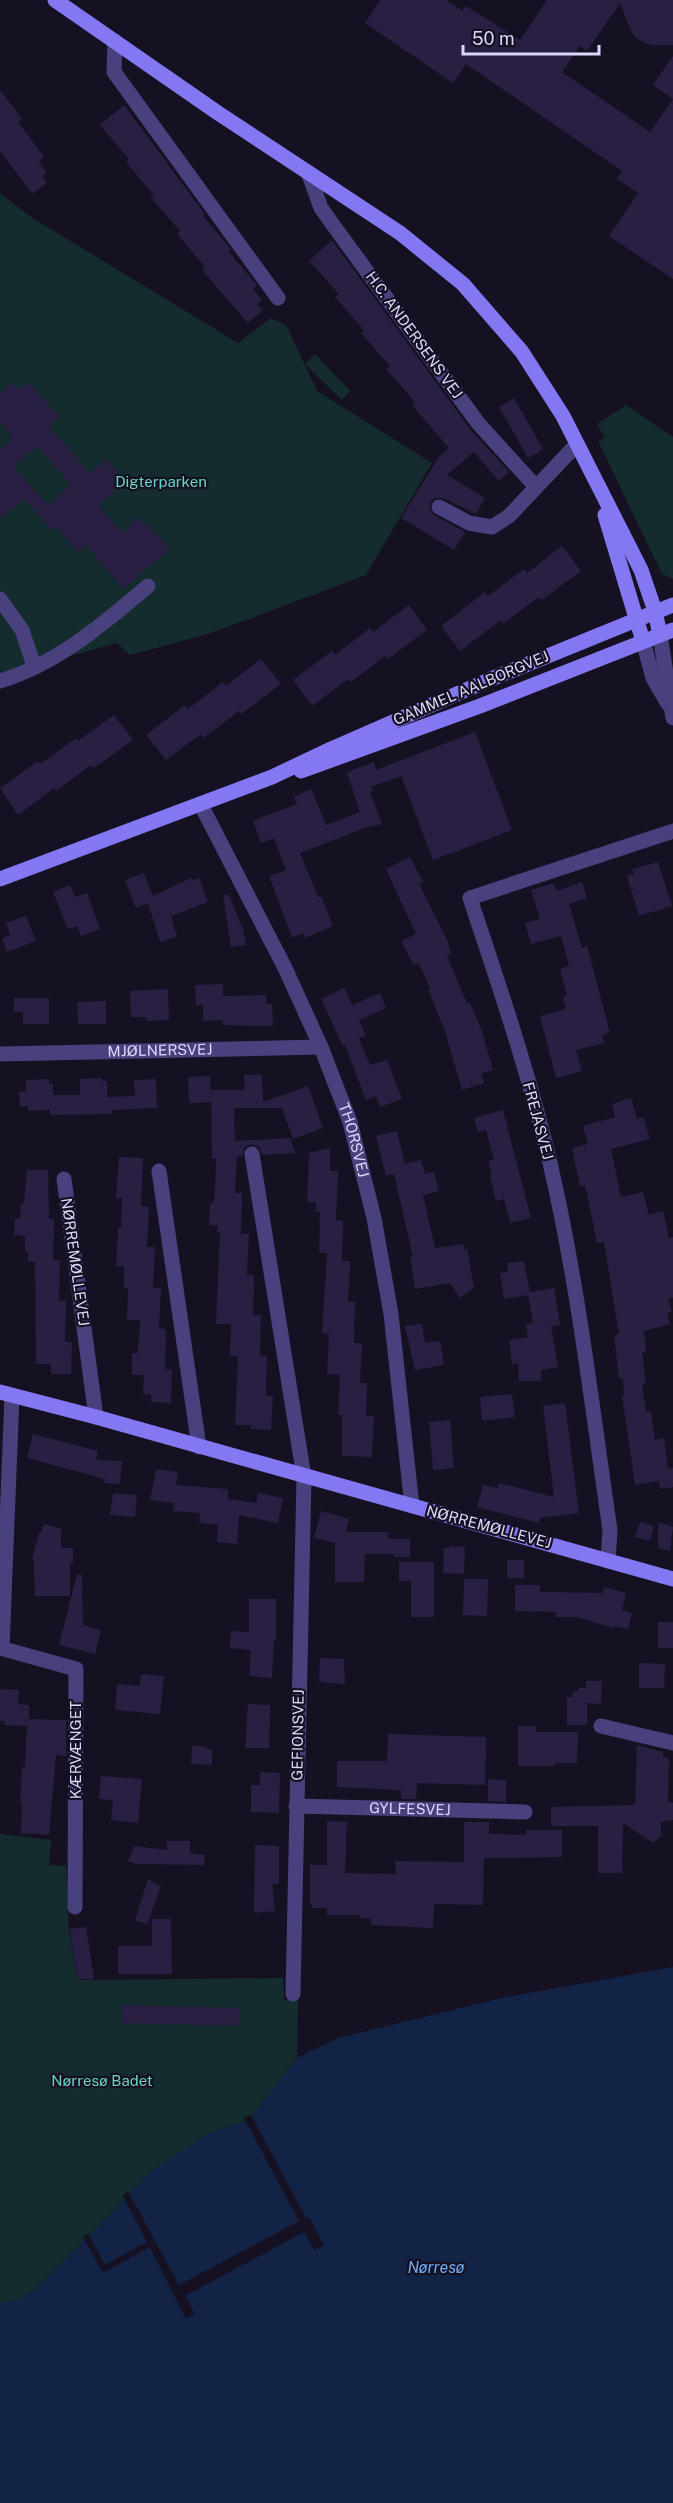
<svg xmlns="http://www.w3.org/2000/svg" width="673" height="2503" font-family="'Public Sans',sans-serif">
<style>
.green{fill:#142c2d}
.water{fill:#132345}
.pier{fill:#151123}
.building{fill:#291f42;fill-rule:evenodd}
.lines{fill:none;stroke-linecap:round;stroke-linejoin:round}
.street{stroke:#48417e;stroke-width:15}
.secondary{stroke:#8478f2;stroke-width:15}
.labels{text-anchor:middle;stroke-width:4.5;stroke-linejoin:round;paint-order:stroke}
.street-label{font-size:15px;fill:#ded7fb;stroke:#151123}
.park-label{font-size:15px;fill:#6ad4c2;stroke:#151123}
.water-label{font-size:16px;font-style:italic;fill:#6fabf1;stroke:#151123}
</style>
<rect width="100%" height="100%" fill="#151123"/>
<g class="green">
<path d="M0,193l31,24 207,126 33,-25 15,7 31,66 115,72 -66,112 -155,58 -81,22 -13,-12 -117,32z"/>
<path d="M315,354l35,37 -8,9 -37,-36z"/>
<path d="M626,405l47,32v142l-11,-5 -64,-133 7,-3 -8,-14z"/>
<path d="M0,1834l51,6 -2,25 17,1 3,63 8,51 206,-2 1,22h14l-1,58 -47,61 -42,15 -117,100 -57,57 -15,9 -17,3h-2z"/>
</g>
<path class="water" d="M673,1967v536h-673v-200l19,-3 15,-9 121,-123 53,-34 42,-15 47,-61 41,-20 168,-41z"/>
<path class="pier" d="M251,2115l55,103 3,-1 15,28 -10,5 -10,-18 -119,64 10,18 -9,5 -36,-72 -47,26 -20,-36 5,-4 17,32 42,-23 -24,-46 5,-5 51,94 120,-64 -55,-103z"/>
<g class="building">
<path d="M380,0h66l16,11 4,-5 54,34 27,-40h126v45h-22l-15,-7 -5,-7 -11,-28 -33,48 -7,-5 -18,26 88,60 23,-33 -20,-14 20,-29v223l-64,-43 29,-43 -21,-14 5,-8 -156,-107 -13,19 -88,-60z"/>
<path d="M0,90l22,29 -4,3 26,35 -5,5 8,11 -5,3 5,7 -15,11 -32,-43z"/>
<path d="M124,105l81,109 -2,2 28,33 -3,2 29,34 -4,4 9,11 -5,4 6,6 -15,13 -46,-53 3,-3 -28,-33 3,-3 -29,-33 3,-3 -28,-33 3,-3 -29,-34z"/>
<path d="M332,240l138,189 39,43 -10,9 -25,-29 -27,23 38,23 -9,16 -33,-16h-9l-3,4 -2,6 5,7 31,17 -11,18 -53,-32 38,-61 10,-9 -37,-43 3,-3 -29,-33 4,-3 -29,-33 3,-3 -29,-33 4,-3 -30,-33z"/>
<path d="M12,383l5,6 4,-4 3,3 6,-5 29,34 -10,9 41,47 16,-14 19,22 -27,24 24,28 17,-16 31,32 -47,40 -37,-44 -8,7 -22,-25 -4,3 -28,-31 -24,20v-70l13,-11 -13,-16v-28zM37,446l34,39 -23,20 -35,-38z"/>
<path d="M514,398l29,51 -15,9 -29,-51z"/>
<path d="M562,546l19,25 -39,29 -3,-3 -35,26 -3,-3 -41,31 -19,-25 44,-34 3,4 36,-27 3,4z"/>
<path d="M409,605l18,25 -39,29 -3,-3 -34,26 -3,-3 -36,27 -19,-26 39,-29 3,4 35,-27 3,4z"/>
<path d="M261,659l20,25 -40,30 -2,-3 -35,27 -3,-4 -35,26 -20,-25 39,-30 3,4 35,-27 3,4z"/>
<path d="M114,715l19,25 -39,28 -3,-3 -35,26 -2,-3 -36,27 -18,-27 38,-27 2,3 36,-26 2,3z"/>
<path d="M475,732l37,98 -79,30 -32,-84 -30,11 2,4 -3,1 12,32 -17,4 -65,25 18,44 3,-1 12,30 -28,12 -2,-5 -11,5 -23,-62 17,-6 -12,-32 -13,5 -8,-22 44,-17 -3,-8 17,-7 15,36 34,-13 -13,-39 5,-3 22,-8 2,8z"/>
<path d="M410,857l13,25 -4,2 29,58 3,12 -4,2 20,47 2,-1 12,26 12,42 -12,4 3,9 -22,7 -17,-59 -17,-41 3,-1 -13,-26 -4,2 -13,-24 15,-7 -30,-65z"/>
<path d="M658,862l14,44 -33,10 -12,-40 7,-2 -2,-5z"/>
<path d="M144,873l9,23 38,-18 2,2 6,-2 9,24 -37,14 6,21 -17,5 -12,-39 -12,5 -11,-28z"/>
<path d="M582,882l5,16 -18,6 13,44 5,-2 23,87 -8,2 2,8 -28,7 6,21 -26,7 -16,-62 26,-7 -3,-12 4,-1 -7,-27 9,-3 -8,-30 -30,8 -6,-21 15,-4 -9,-29 23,-7 2,8z"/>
<path d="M70,885l5,12 12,-4 13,36 -19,7 -4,-10 -9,3 -15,-37z"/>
<path d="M228,894l15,35 3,16 -15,2 -8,-51z"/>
<path d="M26,916l10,25 -29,11 -5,-13 8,-4 -4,-12z"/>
<path d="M223,984v12l43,-1v9h6l1,22 -50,-1 -1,-5 -19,1v-16h-7l-1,-20z"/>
<path d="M345,988l7,17 28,-12 6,15 -27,12 7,16 -7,2 11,27 17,-5 15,39 -22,8 -4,-11 -10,4 -21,-55 -2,1 -22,-47z"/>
<path d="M168,989l1,31 -23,1v-4h-15l-1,-26z"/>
<path d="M14,998h35v26h-26v-12h-9z"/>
<path d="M106,1001v23h-28l-1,-22z"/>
<path d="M244,1075h18l1,27 45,-16 15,42 -30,11 -11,-31h-48l1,33 55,-3 5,15 -33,2 -3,-8 -8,-3 -6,3 -3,9h-5l-2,37h7l-1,41h8l-2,41h7l-1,40h8l-1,40 7,1 -1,40h7l-2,34 -20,-1v-4h-16l3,-69h-8l1,-32h-15l4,-91h-3l1,-7 -9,-1 1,-22h3l2,-10 1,-34h-4l-1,-69h34z"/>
<path d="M210,1076l1,26 -22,1 -1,-26z"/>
<path d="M102,1078v3h5v16l28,-1 -1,-16 22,-1 1,29 -45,2v4l-62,1v-5l-22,1v-5l-8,1 -1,-15 7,-1v-11l23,-1v5h4v11h27v-16z"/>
<path d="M631,1098l6,21 6,-2 7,22 -39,10 10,48 22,-5 6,23 14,-4 6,27 4,-1v61l-5,1 4,13 -5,1 3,11 -26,7 2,21h-4l4,31 -4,1 4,28 5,-1 4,29 9,-2 4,31 5,-1v19l-13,2 -1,-8 -24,4 -13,-90h2l-1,-17h-4l-5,-43 5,-1 -15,-92 -7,1 -12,-58 -5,2 -8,-39 16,-4 -5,-18 32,-9 -3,-13z"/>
<path d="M503,1110l28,108 -21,5 -6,-24 -8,2 -6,-25 2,-1 -4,-14 6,-1 -8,-30 -8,2 -4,-14z"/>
<path d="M397,1131l8,33 16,-4 4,14 9,-2 5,19 -16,4 12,53 29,-4v6l3,-1 7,39 -14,10 -10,-15 -35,6 -5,-32h3l-19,-83 -8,2 -10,-40z"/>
<path d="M330,1148v23h8l-2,49 7,1 -1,40h8l-2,40 7,1 -1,41h8l-2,40h7l-1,33h8l-2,41 -30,-1v-41h-4l2,-40 -13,-1 2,-40 -7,-1 5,-80h-8l1,-41h-4v-10h-9l2,-49z"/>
<path d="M119,1157l24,1 -2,48 8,1 -2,40h8l-2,41h8l-2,40 7,1 -1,40h7l-1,34 -20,-1v-7l-8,-1 1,-19h-12v-22h6l2,-33h-13l1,-32h-4v-22h-8l2,-39 3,1 1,-30h-6z"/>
<path d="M27,1170h21l1,49h5l-1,41h7l-1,41h7l-1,41h7l-1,32h-20v-10h-15l-1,-102 -7,-1v-9h-3v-16l-11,-1 1,-16h5l1,-16h3z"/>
<path d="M524,1261l6,31 24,-4 6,37 -9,1 7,41 -17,3v11h-22l-1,-18 -6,1 -3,-24 19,-3 -2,-13 7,-1 -5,-28 -24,4 -4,-26 8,-1 -1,-9z"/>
<path d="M422,1324l3,19 15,-2 4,24 -29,5 -10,-44z"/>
<path d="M512,1394l3,23 -33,4 -2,-24z"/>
<path d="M565,1403l14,110 -40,5v5l-62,-16 6,-22 14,3 2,-5 55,14 -11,-91z"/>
<path d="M450,1420l4,48 -21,2 -4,-48z"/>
<path d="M33,1434l65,17 -2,9 26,1 -2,23 -16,-1 1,-4 -78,-21z"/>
<path d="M156,1469l22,3 -2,13 52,4v10l28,4 2,-10 25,5 -5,25 -39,-8 -2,29 -20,-2 1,-17 -19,-2 1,-10 -27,-2 1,-8 -24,-3z"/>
<path d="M113,1493l24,2 -2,22 -25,-2z"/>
<path d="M321,1511l28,8 -3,13h42v7h22v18h-16v-3h-29l-1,28h-29v-39l-21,-5z"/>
<path d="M640,1522l14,4 -4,15 -15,-4z"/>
<path d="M658,1522l15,5 -3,24 -12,-3z"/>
<path d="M44,1524l17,5v19h12v15h-3v33h-35l-1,-36 -2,-1 7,-26h2z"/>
<path d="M450,1546l15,1 -1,27 -21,-1 1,-25h6z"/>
<rect x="507" y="1560" width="17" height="18"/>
<path d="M399,1562h35v55h-23v-36h-12z"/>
<path d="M77,1574l5,1 1,50 18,5 -6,24 -36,-9z"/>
<path d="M464,1579h24l-1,37 -24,-1z"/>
<path d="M515,1585h25v7l63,1 1,-6 22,6 -4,17 10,3 -4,16 -14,-3v2l-38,-11h-20v-5l-41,-1z"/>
<path d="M249,1599h27v42l-2,-1 -2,38 -23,-2 2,-26 -21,-2 1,-17 18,1z"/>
<rect x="658" y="1622" width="15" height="26"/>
<path d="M320,1658l24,1 1,25 -26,-2z"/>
<path d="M639,1663l26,1 -1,24h-25z"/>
<path d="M141,1674l23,2 -4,38 -45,-4 2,-26 23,2z"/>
<path d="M586,1681h16l-1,23 -14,-1v22h-20v-28h6v-6h5l1,-3h7z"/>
<path d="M0,1689l19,1 -1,14 11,1v14l37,1v36l-10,-1 -7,80 -28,-2 1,-31h-2l2,-35h3l2,-41 -22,-1v-4h-5z"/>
<path d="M248,1704l22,1 -1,43h-24z"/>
<path d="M518,1726h18v6h42l-1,31h-22v3h-37z"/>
<path d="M388,1734l98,3 -1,48 -68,-2 -1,16h-15v-9l-64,-3v-26h50z"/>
<path d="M637,1745l26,7v5l6,1 -1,44 5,1v17l-12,2v14l-8,7 -30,-20 -1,50h-24v-47h-47v-19l84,-2z"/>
<path d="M192,1746l15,1 -1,2h6v16l-21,-1z"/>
<path d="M260,1772l20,1 -1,40 -28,-1v-27h9z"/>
<path d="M101,1776l41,3 -4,44 -27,-3 2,-20 -14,-1z"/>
<path d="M488,1779l18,1v22l-18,-1z"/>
<path d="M327,1821l20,1 -2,51 51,1 -1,-13 69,1v-40h25v12l37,1v-5h36v27l-78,1 -1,47 -49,-1 -1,24 -62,-3v-6l-11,-1v-3h-33v-7h-15v-5h-2v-38h17z"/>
<path d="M167,1841h23v12l15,2 -1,10 -68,-1 -8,-3 6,-15 33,4z"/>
<path d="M255,1845l24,1v38h-7l3,27 -21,2z"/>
<path d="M148,1879l13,7 -14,38 -12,-4z"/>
<path d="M152,1919h19l1,55h-54v-28h34z"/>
<path d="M86,1927l8,52h-17l-7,-50z"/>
<path d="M123,2005l117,3 -1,18 -117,-3z"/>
</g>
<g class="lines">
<g class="street">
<path d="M115,41l-1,31 164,226"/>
<path d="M308,172l13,36 15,21 142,194 58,64"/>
<path d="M439,507l30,16 23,4 17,-11 68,-72"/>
<path d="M0,599l22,31 12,36"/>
<path d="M660,635l13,83"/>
<path d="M643,641l10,37 15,26"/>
<path d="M0,681c57,-17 103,-57 148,-95"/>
<path id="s1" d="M201,805l84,163 36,79 29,75 24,96 17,96 21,192"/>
<path id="s2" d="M0,1054l321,-7"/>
<path d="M252,1154l52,323 -11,517"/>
<path d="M159,1171l40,276"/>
<path d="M64,1179l32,238"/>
<path d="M608,1561l2,-31c-18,-123 -32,-247 -60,-367 -21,-90 -51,-177 -80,-265l203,-67"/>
<path d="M0,1648l76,21 -1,238"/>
<path d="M2,1648l10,-252"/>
<path d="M601,1726l72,17"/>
<path id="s3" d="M296,1806l229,6"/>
</g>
<g class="secondary">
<path d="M55,0l163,113 182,120 63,51 59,68 41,64 78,154 14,41 5,24"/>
<path d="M605,515l38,126"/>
<path d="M301,771l179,-65 193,-76"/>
<path d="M0,879l272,-102 59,-28 160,-70 182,-74"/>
<path d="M0,1392l96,25 577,162"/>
</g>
</g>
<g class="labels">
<g class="street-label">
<text transform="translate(414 335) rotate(54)" y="5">H.C. ANDERSENS VEJ</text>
<text transform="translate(471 688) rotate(-23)" y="5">GAMMEL AALBORGVEJ</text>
<text dy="5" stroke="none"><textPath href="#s2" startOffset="160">MJØLNERSVEJ</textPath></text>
<text transform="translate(538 1121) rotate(75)" y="5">FREJASVEJ</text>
<text dy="5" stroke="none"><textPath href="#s1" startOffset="369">THORSVEJ</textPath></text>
<text transform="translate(75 1262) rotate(82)" y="5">NØRREMØLLEVEJ</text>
<text transform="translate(489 1527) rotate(15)" y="5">NØRREMØLLEVEJ</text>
<text transform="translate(298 1735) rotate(-89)" y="5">GEFIONSVEJ</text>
<text transform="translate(76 1750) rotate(-90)" y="5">KÆRVÆNGET</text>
<text dy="5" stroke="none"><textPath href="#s3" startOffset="114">GYLFESVEJ</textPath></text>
</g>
<g class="park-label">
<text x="161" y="487">Digterparken</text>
<text x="102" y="2086">Nørresø Badet</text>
</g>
<g class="water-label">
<text x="436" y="2273">Nørresø</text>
</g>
</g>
<path d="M463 45v9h136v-9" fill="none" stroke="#ded7fb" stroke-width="3"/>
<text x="472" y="45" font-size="18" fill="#ded7fb" stroke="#151123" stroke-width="4.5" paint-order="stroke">50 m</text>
</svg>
